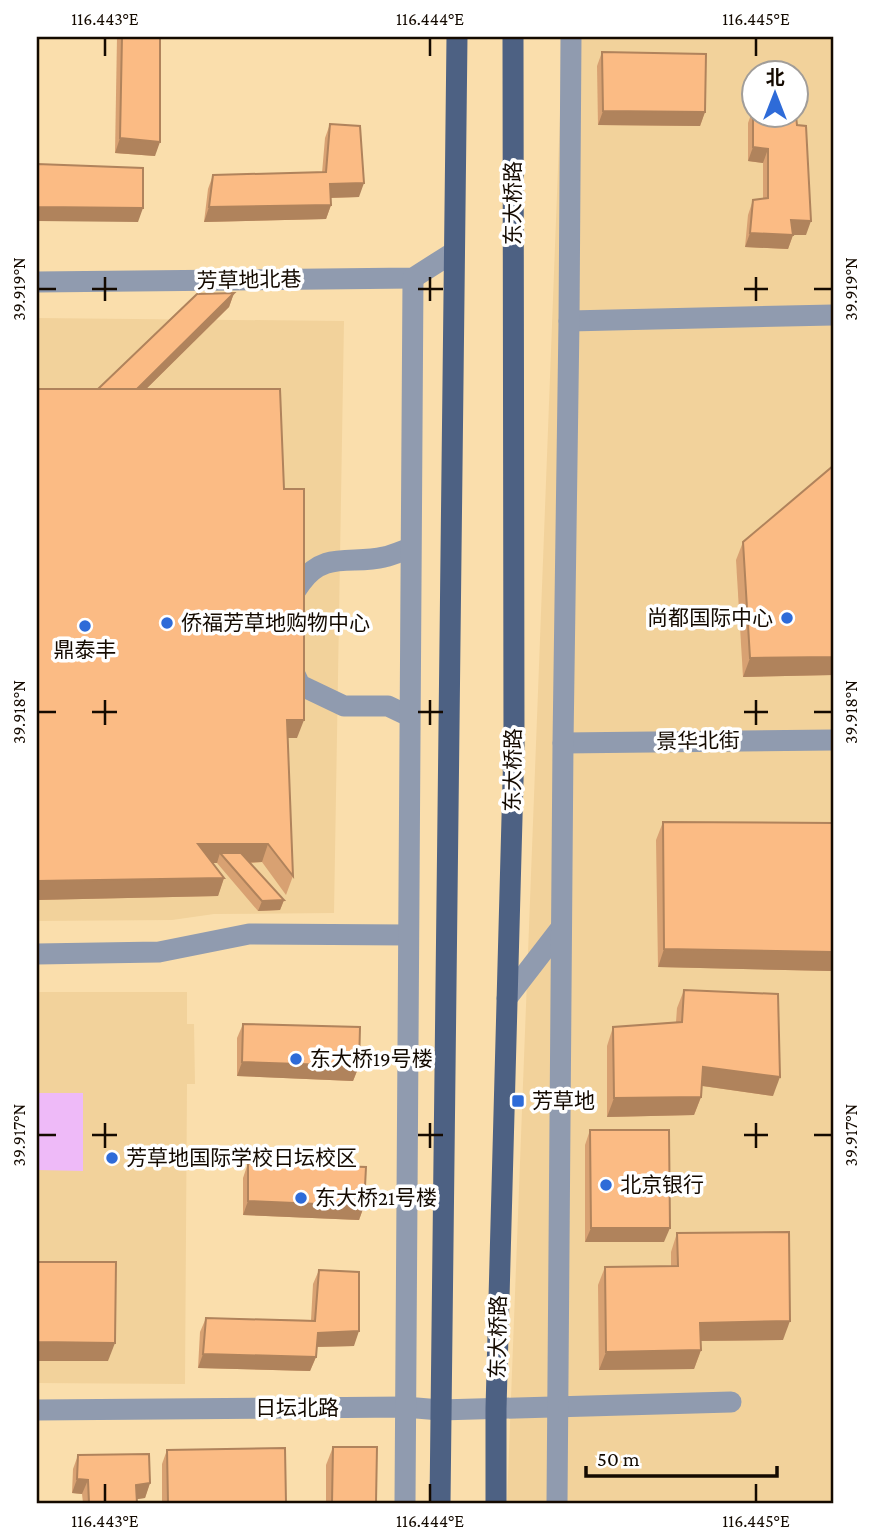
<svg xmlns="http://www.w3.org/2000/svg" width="870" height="1540" font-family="'Crimson Pro','Noto Sans SC',serif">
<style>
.built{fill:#f2d29b;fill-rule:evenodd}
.park{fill:#eebaf8}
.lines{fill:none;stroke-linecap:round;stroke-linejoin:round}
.minor{stroke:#909baf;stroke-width:21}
.major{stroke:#4d6183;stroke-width:21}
.wall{fill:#d8a172}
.shaded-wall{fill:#b0835c}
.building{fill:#fbbb84;stroke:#b0835c;stroke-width:2}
.ticks{fill:none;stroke:#140a00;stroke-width:2.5}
.poi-dot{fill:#2e6bd8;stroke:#fff;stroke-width:2.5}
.labels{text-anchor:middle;stroke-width:7;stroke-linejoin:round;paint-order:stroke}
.street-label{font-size:21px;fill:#140a00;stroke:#fff}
.poi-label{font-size:21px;fill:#140a00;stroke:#fff;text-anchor:start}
.neatline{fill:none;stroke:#140a00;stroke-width:2.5}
.ticks-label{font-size:18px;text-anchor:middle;fill:#140a00}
</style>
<rect width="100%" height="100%" fill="#fadeac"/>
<g class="built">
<path d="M563,37h270v1466h-326zM754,74h42v42h-42z"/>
<path d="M37,318l307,3 -10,592 -120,1 -42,6 -135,1z"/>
<path d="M37,992h150v32h7l1,60h-8l-2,300 -148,-1z"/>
</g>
<path class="park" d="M37,1093h46v78l-46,-1z"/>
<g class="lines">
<g class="minor">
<path d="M37,282l376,-4 41,-26"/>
<path d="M569,321l264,-6"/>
<path d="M291,602c1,-8 6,-13 10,-19 23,-33 52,-18 83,-26 9,-2 18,-6 26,-9"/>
<path d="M291,666l9,19 44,21h44l21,10"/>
<path d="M563,743l270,-3"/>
<path d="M37,954l122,-2 90,-18 159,1"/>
<path d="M507,998l54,-70"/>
<path d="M37,1410l368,-3 35,3 291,-8"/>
<path d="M405,1503l8,-1225"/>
<path d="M557,1503l6,-760 6,-422 2,-284"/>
</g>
<g class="major">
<path d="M440,1503l17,-1466"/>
<path d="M496,1503v-94l18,-665 -1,-707"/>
</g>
</g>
<g class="wall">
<path d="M117,37h43l-5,119 -40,-3z"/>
<path d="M602,52l103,60 -5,14 -102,-1 -1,-59z"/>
<path d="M753,109l53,126h-13l-5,14 -43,-2 3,-32 5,-15 10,-1v-36l-15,-2v-38z"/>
<path d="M330,124l29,73 -28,1v7l-5,14 -122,3 4,-33 5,-14 109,-2 3,-35z"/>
<path d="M234,293l-5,14 -83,82 138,100 13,249h-9l5,138 -7,19 -24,-33 -12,1 34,37 -4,10 -22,1 -41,-48h-4l11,15 -6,18 -181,4v-511h61z"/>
<path d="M833,466v209l-90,2 -7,-117 7,-18z"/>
<path d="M663,822l170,1v254h-1l-1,-106 -173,-4 -2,-127z"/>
<path d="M684,990l89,106 -71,-10 -1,11 -7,18 -87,2v-71l6,-19 63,-5 1,-14z"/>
<path d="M243,1024l116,42 -6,15 -116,-5v-38z"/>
<path d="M590,1130l74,112h-79v-97z"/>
<path d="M248,1163l116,43 -5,14 -116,-5v-37z"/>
<path d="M677,1233l106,107 -82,1v9l-7,19 -95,1 -1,-85 7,-18 66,-1v-14z"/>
<path d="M319,1270l35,76 -38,1v10l-6,14 -112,-3 2,-36 6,-14 105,2 2,-36z"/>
<path d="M333,1447l43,56h-50v-38z"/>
<path d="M167,1450l119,53h-124v-39z"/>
<path d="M78,1455l72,28 -5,15 -9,1 1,4h-54l-1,-9 -10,-1 1,-24z"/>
</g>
<g class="shaded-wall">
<path d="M603,111l102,1 -5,14 -102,-1z"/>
<path d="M120,138l40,4 -5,14 -40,-3z"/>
<path d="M753,147l15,2 -5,14 -15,-2z"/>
<path d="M364,183l-5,14 -34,1 5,-14z"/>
<path d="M331,205l-5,14 -122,3 5,-15z"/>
<path d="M37,207l106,1 -5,14 -101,-1z"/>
<path d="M791,220l20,1 -5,14h-13l-5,14 -43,-2 5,-14z"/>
<path d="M234,293l-5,14 -101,100h-39z"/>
<path d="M833,657v18l-90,2 7,-19z"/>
<path d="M287,720h17l-7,18h-17z"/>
<path d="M198,844h70l-6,18 -33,1 -9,-10 -3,10h-25z"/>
<path d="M224,878l-6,18 -181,4v-19z"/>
<path d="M284,900l-4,10 -22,1 4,-10z"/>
<path d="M664,949l169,3v11l-2,8 -173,-4z"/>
<path d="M242,1062l117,4 -6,15 -116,-5z"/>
<path d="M703,1067l77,10 -7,19 -77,-11z"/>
<path d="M701,1097l-7,18 -87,2 7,-19z"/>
<path d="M248,1201l116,5 -5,14 -116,-5z"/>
<path d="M591,1228h79l-6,14h-79z"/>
<path d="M790,1321l-7,19 -90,1 7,-18z"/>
<path d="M359,1331l-5,15 -42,1 6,-14z"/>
<path d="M37,1342l78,1 -7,18h-71z"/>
<path d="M701,1350l-7,19 -95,1 7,-18z"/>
<path d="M203,1354l113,3 -6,14 -112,-3z"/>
<path d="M77,1479l11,1 -6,14 -10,-1z"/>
<path d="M150,1483l-5,15 -14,2 5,-15z"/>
</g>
<g class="building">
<path d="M122,37h38v105l-40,-4z"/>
<path d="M602,52l104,2 -1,58 -102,-1z"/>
<path d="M753,109h1v7h42l1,9 9,1 5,95 -20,-1 2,15 -43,-2 3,-33 15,-2v-49l-15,-2z"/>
<path d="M330,124l30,2 4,57 -34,1 1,21 -122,2 4,-32 113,-3z"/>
<path d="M37,164l106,4v40l-106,-1z"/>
<path d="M234,293l-97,96h-39l99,-95z"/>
<path d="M37,389h243l4,100h20v231h-17l6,156 -25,-32h-70l26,34 -187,3z"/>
<path d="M833,466v191l-83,1 -7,-116z"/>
<path d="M663,822l170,1v129l-169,-3z"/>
<path d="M220,853h21l43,47 -22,1z"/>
<path d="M684,990l94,4 2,83 -77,-10 -2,30 -87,1 -1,-71 69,-5z"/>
<path d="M243,1024l117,3 -1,39 -117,-4z"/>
<path d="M590,1130h79l1,98h-79z"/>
<path d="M248,1163l118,4 -2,39 -116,-5z"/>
<path d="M789,1232l1,89 -90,2 1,27 -95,2 -1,-85 73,-1 -1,-33z"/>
<path d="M37,1262h79l-1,81 -78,-1z"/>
<path d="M319,1270l40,2v59l-41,2 -2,24 -113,-3 3,-36 109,3z"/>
<path d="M333,1447h44l-1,56h-44z"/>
<path d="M285,1448l1,55h-118l-1,-53z"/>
<path d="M149,1454l1,29 -14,2 1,18h-48l-1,-23 -11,-1 1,-24z"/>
</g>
<path class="ticks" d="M105,38v18M430,38v18M756,38v18M105,277v24M430,277v24M756,277v24M38,289h18M92,289h25M418,289h25M744,289h24M814,289h18M105,700v25M430,700v25M756,700v25M38,712h18M92,712h25M418,712h25M744,712h24M814,712h18M105,1123v25M430,1123v25M756,1123v25M38,1135h18M92,1135h25M418,1135h25M744,1135h24M814,1135h18M105,1484v18M430,1484v18M756,1484v18"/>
<g class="poi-dot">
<circle cx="787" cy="618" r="7"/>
<circle cx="167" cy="623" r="7"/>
<circle cx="85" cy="626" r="7"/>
<circle cx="296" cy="1059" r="7"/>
<rect x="511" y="1094" width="14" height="14" rx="3.5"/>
<circle cx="112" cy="1158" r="7"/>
<circle cx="606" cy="1185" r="7"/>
<circle cx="301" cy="1198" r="7"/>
</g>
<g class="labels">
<g class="street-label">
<text transform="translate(513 203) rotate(-90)" y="7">东大桥路</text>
<text transform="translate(249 280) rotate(-1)" y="7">芳草地北巷</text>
<text transform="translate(698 741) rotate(-1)" y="7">景华北街</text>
<text transform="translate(513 770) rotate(-89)" y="7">东大桥路</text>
<text transform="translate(498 1337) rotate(-89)" y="7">东大桥路</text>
<text x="297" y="1415">日坛北路</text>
</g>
<g class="poi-label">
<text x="773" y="625" text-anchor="end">尚都国际中心</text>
<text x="181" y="630">侨福芳草地购物中心</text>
<text x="85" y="657" text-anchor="middle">鼎泰丰</text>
<text x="310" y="1066">东大桥19号楼</text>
<text x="532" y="1108">芳草地</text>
<text x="126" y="1165">芳草地国际学校日坛校区</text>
<text x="620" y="1192">北京银行</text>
<text x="315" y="1205">东大桥21号楼</text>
</g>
</g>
<rect width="870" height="1540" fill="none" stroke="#ffffff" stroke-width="77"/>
<g transform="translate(775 94)"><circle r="33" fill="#ffffff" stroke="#a19d99" stroke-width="2"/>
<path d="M0-5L12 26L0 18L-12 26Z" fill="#2e6bd8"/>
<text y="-10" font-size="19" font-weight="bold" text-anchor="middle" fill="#140a00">北</text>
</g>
<path d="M586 1466v10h191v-10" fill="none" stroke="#140a00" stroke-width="3.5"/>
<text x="597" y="1466" font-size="21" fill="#140a00" stroke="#ffffff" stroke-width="5" paint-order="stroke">50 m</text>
<rect x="38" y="38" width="794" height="1464" class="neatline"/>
<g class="ticks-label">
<text x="105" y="25">116.443°E</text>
<text x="430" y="25">116.444°E</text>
<text x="756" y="25">116.445°E</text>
<text transform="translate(19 289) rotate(-90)" y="6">39.919°N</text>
<text transform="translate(851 289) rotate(-90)" y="6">39.919°N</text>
<text transform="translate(19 712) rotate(-90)" y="6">39.918°N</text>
<text transform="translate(851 712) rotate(-90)" y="6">39.918°N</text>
<text transform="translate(19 1135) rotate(-90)" y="6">39.917°N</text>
<text transform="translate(851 1135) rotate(-90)" y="6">39.917°N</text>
<text x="105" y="1527">116.443°E</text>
<text x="430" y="1527">116.444°E</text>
<text x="756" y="1527">116.445°E</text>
</g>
</svg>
